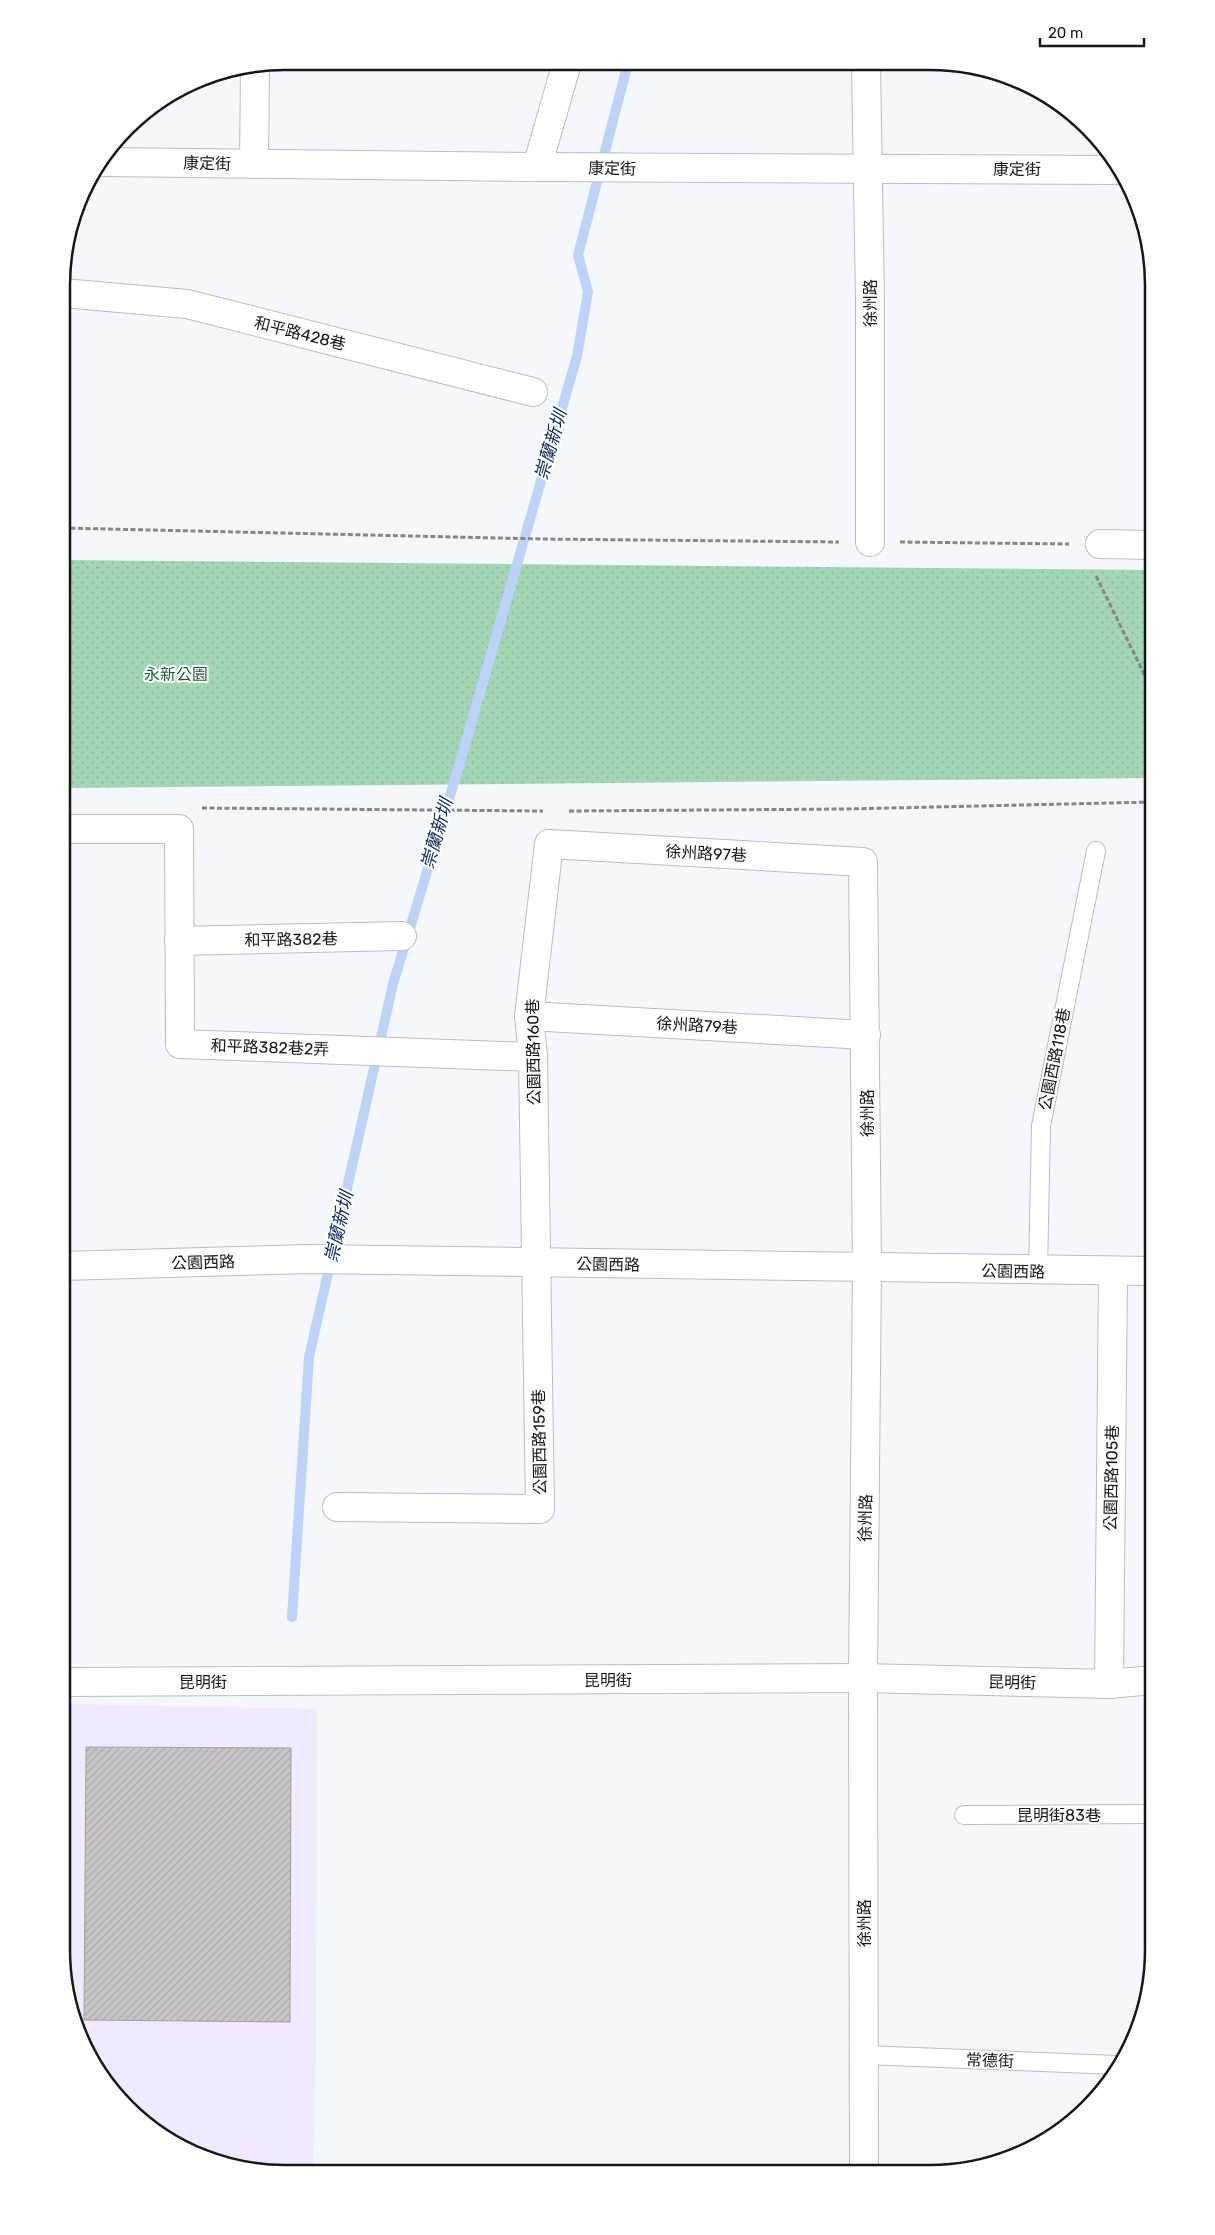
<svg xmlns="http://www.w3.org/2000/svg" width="1215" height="2235" font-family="Rubik,'Noto Sans TC',sans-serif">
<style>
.commercial{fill:#f0e9ff}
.park{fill:url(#park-dots)}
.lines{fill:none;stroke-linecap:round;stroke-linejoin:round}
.stream{stroke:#bcd2f8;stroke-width:10}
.building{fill:url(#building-hatch);stroke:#a49fa1}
.service-casing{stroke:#bbbdc2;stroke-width:20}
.minor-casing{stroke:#bbbdc2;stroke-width:30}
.path{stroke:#85868a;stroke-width:3;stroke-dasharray:5 2.5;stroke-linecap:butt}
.service{stroke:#fff;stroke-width:18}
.minor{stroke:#fff;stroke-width:28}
.labels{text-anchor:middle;stroke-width:4;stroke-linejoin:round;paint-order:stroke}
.street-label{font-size:16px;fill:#161719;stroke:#fff}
.park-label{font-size:16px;fill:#1f5c3c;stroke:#fff}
.water-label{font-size:18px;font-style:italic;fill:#102c63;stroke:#fff}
.rim{fill:none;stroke:#161719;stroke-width:2.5}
</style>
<defs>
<pattern id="park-dots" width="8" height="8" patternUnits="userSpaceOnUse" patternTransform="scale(1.25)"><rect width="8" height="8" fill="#a3d6b5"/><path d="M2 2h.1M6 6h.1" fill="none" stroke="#8cb79b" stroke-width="1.8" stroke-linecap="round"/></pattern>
<pattern id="building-hatch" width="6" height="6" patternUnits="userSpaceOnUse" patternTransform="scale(1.25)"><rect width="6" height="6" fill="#cac5c7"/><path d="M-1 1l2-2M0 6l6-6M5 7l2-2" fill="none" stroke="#ada8aa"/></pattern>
</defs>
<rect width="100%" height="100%" fill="#f4f7fc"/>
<path class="commercial" d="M63,1704l254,5 -1,334 -3,129h-57l-70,-21 -48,-33 -39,-43 -26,-53 -12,-72z"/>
<path class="park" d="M63,560l1091,10v208l-1091,10z"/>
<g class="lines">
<path class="stream" d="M292,1617l17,-260 84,-373 65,-215 119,-413 11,-64 -10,-37 50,-192"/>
</g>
<path class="building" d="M86,1747l205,1 -1,274 -206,-2z"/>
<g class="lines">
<g class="service-casing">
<g id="service">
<path d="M1038,1271l3,-145 55,-275"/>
<path d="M964,1815l189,-1"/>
<path d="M864,2055l252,10 -1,8"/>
</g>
</g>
<g class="minor-casing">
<g id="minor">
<path d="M866,65l4,235v242"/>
<path d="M103,162l434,5 583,3"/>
<path d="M254,164l1,-97"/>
<path d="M537,167l30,-104"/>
<path d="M63,293l124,11 346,88"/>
<path d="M1100,544l54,1"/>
<path d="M62,829h117l1,215 353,13"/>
<path d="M179,941l223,-5"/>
<path d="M529,1016l337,19"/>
<path d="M62,1266l247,-7 844,12"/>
<path d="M337,1507l203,2 -7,-452 -4,-41 20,-172 314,18 4,407 -4,409 1,496"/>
<path d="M62,1682l801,-4 246,6 44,-4"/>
<path d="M1109,1684l4,-412"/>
</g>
</g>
<g class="path">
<path d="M63,528l479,11 297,3"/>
<path d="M900,542l169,2"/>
<path d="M1096,576l58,118"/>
<path d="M202,808l341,3"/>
<path d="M569,811l277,-2 308,-7"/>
</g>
<use href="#service" class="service"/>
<use href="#minor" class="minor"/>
</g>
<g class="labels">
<g class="street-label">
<text transform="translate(207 163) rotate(1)" y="6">康定街</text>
<text transform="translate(612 168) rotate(1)" y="6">康定街</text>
<text x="1017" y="175">康定街</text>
<text transform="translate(870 303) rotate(-90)" y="6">徐州路</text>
<text transform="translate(300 333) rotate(14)" y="6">和平路428巷</text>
<text transform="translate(706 853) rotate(3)" y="6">徐州路97巷</text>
<text transform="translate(291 939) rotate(-1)" y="6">和平路382巷</text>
<text transform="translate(697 1025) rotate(3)" y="6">徐州路79巷</text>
<text transform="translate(270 1047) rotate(2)" y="6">和平路382巷2弄</text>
<text transform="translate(533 1052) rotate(-91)" y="6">公園西路160巷</text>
<text transform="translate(1054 1059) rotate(-79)" y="6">公園西路118巷</text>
<text transform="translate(867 1113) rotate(-90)" y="6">徐州路</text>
<text transform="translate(203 1262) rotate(-2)" y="6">公園西路</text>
<text transform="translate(608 1264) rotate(1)" y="6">公園西路</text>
<text transform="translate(1013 1271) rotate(1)" y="6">公園西路</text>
<text transform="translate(539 1442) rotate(-91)" y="6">公園西路159巷</text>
<text transform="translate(1111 1478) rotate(-89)" y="6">公園西路105巷</text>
<text transform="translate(865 1518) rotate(-89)" y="6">徐州路</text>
<text x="608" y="1686">昆明街</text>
<text x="203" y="1688">昆明街</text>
<text transform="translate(1012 1682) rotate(1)" y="6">昆明街</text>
<text x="1059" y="1821">昆明街83巷</text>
<text transform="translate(864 1923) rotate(-90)" y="6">徐州路</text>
<text transform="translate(990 2060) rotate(2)" y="6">常德街</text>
</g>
<g class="park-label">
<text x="176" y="680">永新公園</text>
</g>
<g class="water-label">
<text transform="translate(551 445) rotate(-74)" y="6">崇蘭新圳</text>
<text transform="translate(437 834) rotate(-74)" y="6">崇蘭新圳</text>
<text transform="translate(339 1227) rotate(-77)" y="6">崇蘭新圳</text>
</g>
</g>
<path d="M0 0H1215V2235H0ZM285 70H930A215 215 0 0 1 1145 285V1950A215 215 0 0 1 930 2165H285A215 215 0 0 1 70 1950V285A215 215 0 0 1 285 70Z" fill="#fff" fill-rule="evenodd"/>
<path class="rim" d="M285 70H930A215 215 0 0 1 1145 285V1950A215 215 0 0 1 930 2165H285A215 215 0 0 1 70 1950V285A215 215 0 0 1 285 70Z"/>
<path d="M1040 38v8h104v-8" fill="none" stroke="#161719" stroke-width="2.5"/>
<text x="1048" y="38" font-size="15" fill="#161719" stroke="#ffffff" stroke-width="4" paint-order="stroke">20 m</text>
</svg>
